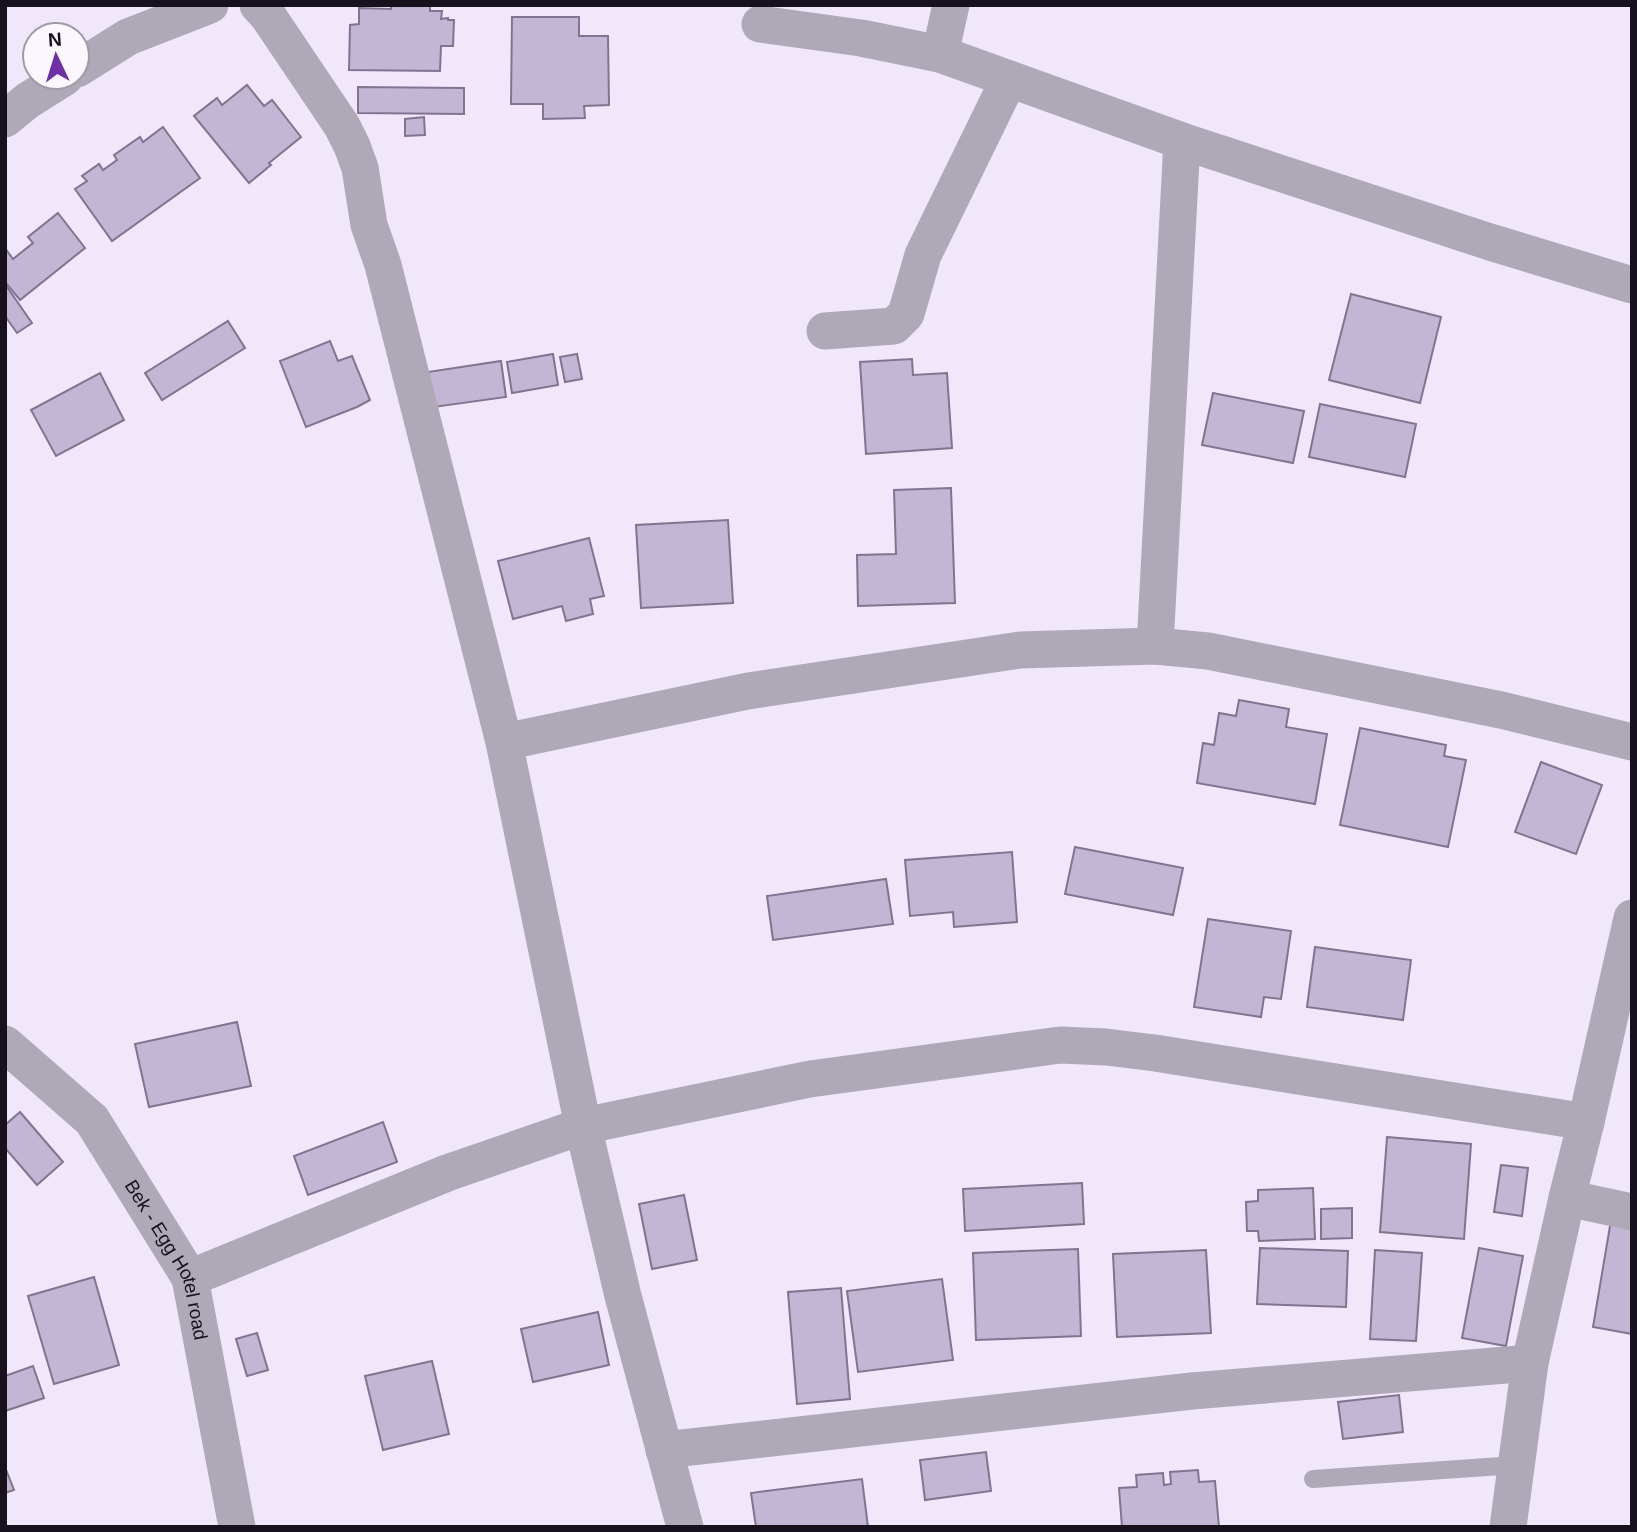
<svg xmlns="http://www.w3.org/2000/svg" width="1637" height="1532" font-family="Arial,sans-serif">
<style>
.building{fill:#c3b6d4;stroke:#817491;stroke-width:2}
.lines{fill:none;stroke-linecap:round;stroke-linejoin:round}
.lane{stroke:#afa9b7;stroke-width:18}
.street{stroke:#afa9b7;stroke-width:37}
.labels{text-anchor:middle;stroke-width:6;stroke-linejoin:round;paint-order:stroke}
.street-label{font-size:19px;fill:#16111c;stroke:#faf7fe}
</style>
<rect width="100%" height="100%" fill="#f0e7fb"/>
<g class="building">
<path d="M391,5h39v6h12l-1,8 7,-1v2h6l-1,26h-12l-1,25 -91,-1 1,-45 9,-1v-16l32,1z"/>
<path d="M512,17h67v19h29l1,69 -25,1 1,12 -42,1v-15h-32z"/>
<path d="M247,85l17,21 8,-6 29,37 -32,26 2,2 -22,18 -55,-67 23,-18 5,7z"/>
<path d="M358,87l106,1v26l-106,-1z"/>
<path d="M424,117l1,18 -20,1v-17z"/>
<path d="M163,127l37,51 -88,63 -37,-52 12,-8 -5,-5 17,-12 4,6 14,-10 -3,-5 26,-18 3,5z"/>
<path d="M58,213l27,35 -65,52 -15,-18v-34l8,11 20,-16 -5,-6z"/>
<path d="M7,287l25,36 -15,10 -12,-17v-28z"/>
<path d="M1351,294l90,23 -21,86 -91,-23z"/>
<path d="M228,321l17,27 -83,52 -17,-27z"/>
<path d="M330,341l8,20 14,-5 18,44 -13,7 -51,20 -26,-66z"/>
<path d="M553,354l5,31 -46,8 -5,-31z"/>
<path d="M577,354l5,25 -17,3 -5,-25z"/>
<path d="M912,359l1,16 34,-2 5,75 -86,6 -6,-92z"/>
<path d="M501,361l5,36 -72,10 -6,-35z"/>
<path d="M100,373l24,47 -68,36 -25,-46z"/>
<path d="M1213,393l91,18 -11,52 -91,-18z"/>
<path d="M1320,404l96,20 -11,53 -96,-20z"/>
<path d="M951,488l4,115 -97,3 -1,-51 39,-1 -2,-64z"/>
<path d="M728,520l5,83 -92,5 -5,-83z"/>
<path d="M589,538l15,58 -14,3 3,15 -27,7 -4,-15 -49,13 -15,-58z"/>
<path d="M1239,700l50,9 -3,18 41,7 -12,70 -118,-21 6,-40 11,2 5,-32 17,3z"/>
<path d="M1360,728l86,17 -2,11 22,4 -18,87 -108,-22z"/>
<path d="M1541,762l61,23 -26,69 -61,-22z"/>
<path d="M1075,847l108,21 -10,47 -108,-21z"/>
<path d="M1012,852l5,70 -63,5 -1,-15 -43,4 -5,-56z"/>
<path d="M886,879l7,45 -120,16 -6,-44z"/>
<path d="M1208,919l83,12 -10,68 -17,-2 -3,20 -67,-10z"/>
<path d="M1315,947l96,13 -8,60 -96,-13z"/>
<path d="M237,1022l14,64 -102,21 -14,-63z"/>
<path d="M20,1112l43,50 -26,23 -32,-37v-23z"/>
<path d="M383,1122l14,40 -89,33 -14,-39z"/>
<path d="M1387,1137l84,7 -7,95 -84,-7z"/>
<path d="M1501,1165l27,3 -6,48 -28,-4z"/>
<path d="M1082,1183l2,41 -119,7 -2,-42z"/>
<path d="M1313,1188l2,51 -56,2 -1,-10h-11l-1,-29 12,-1v-11z"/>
<path d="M684,1195l13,65 -45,9 -13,-65z"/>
<path d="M1352,1208v30l-31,1v-30z"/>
<path d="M1611,1220l21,4v110l-39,-7z"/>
<path d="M1260,1248l88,3 -2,56 -89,-3z"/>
<path d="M1479,1248l44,8 -17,90 -44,-8z"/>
<path d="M1078,1249l3,87 -105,4 -3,-87z"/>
<path d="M1206,1250l5,83 -94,4 -4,-83z"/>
<path d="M1375,1250l47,3 -6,88 -46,-2z"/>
<path d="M94,1277l25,88 -65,19 -26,-88z"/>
<path d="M942,1279l11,81 -95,12 -11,-81z"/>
<path d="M841,1288l9,111 -53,5 -9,-112z"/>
<path d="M598,1312l11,53 -76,17 -12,-53z"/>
<path d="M257,1333l11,37 -21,6 -11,-37z"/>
<path d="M432,1361l17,73 -66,16 -18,-74z"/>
<path d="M33,1366l11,32 -39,13v-35z"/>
<path d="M1399,1395l4,37 -60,7 -5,-37z"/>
<path d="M986,1452l5,39 -66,9 -5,-40z"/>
<path d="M5,1467l9,23 -9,3z"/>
<path d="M1198,1470l1,12 16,-1 4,46h-97l-3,-39 18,-1 -1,-12 27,-2 1,12 7,-1 -1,-12z"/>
<path d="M862,1479l6,48h-112l-5,-34z"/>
</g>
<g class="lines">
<path class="lane" d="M1313,1479l203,-14"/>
<g class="street">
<path d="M258,5l10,11 74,110 10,20 8,22 9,57 14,40 121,477 79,384 40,170 62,231"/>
<path d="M760,24l101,14 79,16 242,87 308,101 142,43"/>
<path d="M940,54l11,-49"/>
<path d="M77,69l51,-32 82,-32"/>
<path d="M5,119l22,-18 38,-24"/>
<path d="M825,331l69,-5 12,-12 17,-59 86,-176"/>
<path d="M1155,646l27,-505"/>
<path d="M504,742l244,-51 272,-41 135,-4 53,5 293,59 131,32"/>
<path id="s1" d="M5,1044l87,76 98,158 47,249"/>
<path d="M1567,1198l65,14"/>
<path d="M190,1278l257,-105 136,-47 227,-47 250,-34 46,2 49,6 431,69"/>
<path d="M664,1450l528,-59 338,-28"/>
<path d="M1508,1527l22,-164 37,-165 19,-76 46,-204"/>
</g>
</g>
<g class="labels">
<g class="street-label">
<text dy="7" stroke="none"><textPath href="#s1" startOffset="276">Bek - Egg Hotel road</textPath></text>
</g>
</g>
<rect width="1637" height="1532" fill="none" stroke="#16111c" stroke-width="14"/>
<g transform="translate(56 56) rotate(356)"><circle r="33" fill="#faf7fe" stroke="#9f9ba4" stroke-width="2"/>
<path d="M0-5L12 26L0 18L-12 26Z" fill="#6f30a5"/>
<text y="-10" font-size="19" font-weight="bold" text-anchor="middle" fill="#16111c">N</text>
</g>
</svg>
